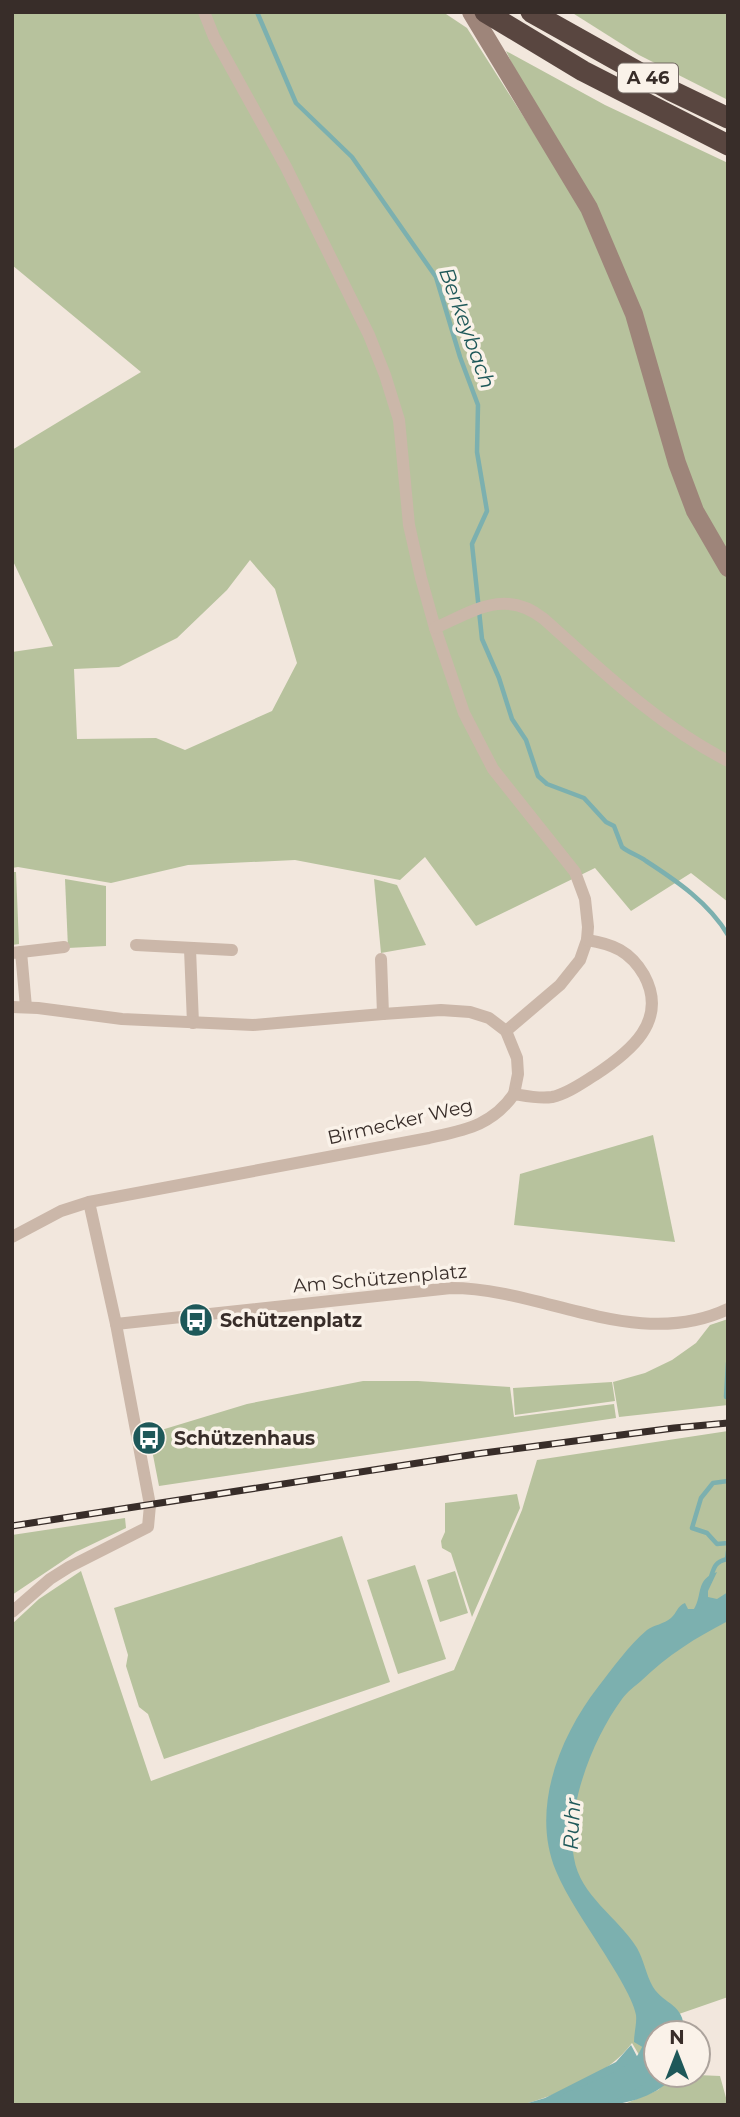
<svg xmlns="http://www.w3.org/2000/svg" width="740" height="2117" font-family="Montserrat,sans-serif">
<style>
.green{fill:#b7c29d;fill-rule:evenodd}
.water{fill:#7cb0af}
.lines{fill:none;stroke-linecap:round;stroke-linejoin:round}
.stream{stroke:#7cb0af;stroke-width:4.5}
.river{stroke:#7cb0af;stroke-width:26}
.street{stroke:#cbb7a9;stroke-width:12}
.secondary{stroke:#9e857a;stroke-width:18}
.highway{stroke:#594640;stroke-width:21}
.rail-casing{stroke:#382d29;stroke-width:7}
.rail{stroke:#faf2e9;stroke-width:4.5;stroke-dasharray:13;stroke-linecap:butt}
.labels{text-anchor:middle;stroke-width:7;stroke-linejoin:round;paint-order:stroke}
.shield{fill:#faf2e9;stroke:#726863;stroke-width:2}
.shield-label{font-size:18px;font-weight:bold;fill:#382d29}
.street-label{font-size:19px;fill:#382d29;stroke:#faf2e9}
.poi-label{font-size:19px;font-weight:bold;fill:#382d29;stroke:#faf2e9;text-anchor:start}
.water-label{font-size:21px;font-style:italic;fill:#1e5859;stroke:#faf2e9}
</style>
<rect width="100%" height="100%" fill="#f2e7dd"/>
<g class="green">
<path d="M12,12h431l24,16 74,116 39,64 76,153 -150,-310 99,54 123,58v739l-37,-29 -60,38 -36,-43 -119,58 -51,-69 -25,23 -105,-20 -107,5 -77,18 -93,-16 -6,1v-216l41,-6 -41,-87v-109l129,-78 -129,-107zM250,560l25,29 22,74 -25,48 -87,39 -29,-12 -79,1 -3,-70 45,-2 58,-29 50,-48z"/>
<path d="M571,12h157v88l-89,-45z"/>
<path d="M12,872h4l3,72 -7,1z"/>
<path d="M65,879l41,7v60l-38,2z"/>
<path d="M374,879l23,6 29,60 -45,8z"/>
<path d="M653,1135l22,107 -161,-17 6,-51z"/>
<path d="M728,1319v86l-109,12 -6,-35 32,-9 27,-13 24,-17 14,-18z"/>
<path d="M363,1381h55l92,6 4,30 100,-13 2,14 -457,68 -7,-36 9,-1 -3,-18 89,-27z"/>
<path d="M612,1382l3,19 -100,14 -2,-27z"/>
<path d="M728,1431v566l-75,26 -11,37 -10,-17c-23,32 -74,52 -111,62h-509v-481l27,-25 42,-28 70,210 303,-111 68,-160 15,-50z"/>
<path d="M517,1494l3,14 -48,109 -21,-64 -9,-5 -1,-7 4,-9v-29z"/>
<path d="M125,1518l1,10 -50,24 -64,43v-60z"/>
<path d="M342,1536l48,146 -226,77 -16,-45 -9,-7 -13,-41 2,-11 -14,-47z"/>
<path d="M415,1565l31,94 -48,15 -31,-94z"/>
<path d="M455,1571l13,42 -28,9 -13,-42z"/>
<path d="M653,2073l67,3 8,29h-106l36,-15 7,-7z"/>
</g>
<g class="water">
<path d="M717,1572l-9,19v6l9,2 11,-7v29c-33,17 -60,34 -87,60 -6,5 -14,11 -19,18 -29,39 -57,110 -48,159 6,38 44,59 63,90 7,12 9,27 16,39 12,19 32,16 31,46h-28v22l-22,-13c0,-9 3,-19 2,-27 -3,-18 -27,-54 -37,-70 -15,-24 -32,-48 -43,-74 -26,-62 4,-135 42,-184 15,-19 30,-41 49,-57 7,-5 17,-6 24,-12 6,-5 6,-12 14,-15l3,6h6c9,-15 1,-29 23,-37z"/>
<path d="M631,2045l9,17 26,22c-39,31 -98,21 -145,21l24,-7 71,-36z"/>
</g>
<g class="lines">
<g class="stream">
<path d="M257,12l39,91 56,54 84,120 24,80 18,48 -1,47 10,59 -15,33 10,95 17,39 13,41 14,21 12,36 9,8 37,14 22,24 8,4 8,21c7,6 16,8 24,14 31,20 63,42 82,74"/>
<path d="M726,1397l2,-34"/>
<path d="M728,1481l-15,2 -12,15 -9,30 15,5 10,11 11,-1"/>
<path d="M710,1580c4,-12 4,-18 17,-21l1,-8"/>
</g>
<path class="river" d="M570,2105c22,-9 62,-23 78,-42 3,-4 5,-10 8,-14"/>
<g class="street">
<path d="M204,12l10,25 72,130 83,168 16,40 14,45 10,105 12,53 14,50 29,85 29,56 82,103 10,27 3,28 -1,13 -7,20 -20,25 -54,46"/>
<path d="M435,628c39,-17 70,-40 109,-9 58,52 114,106 184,142"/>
<path d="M136,945l96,5"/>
<path d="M190,949l3,74"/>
<path d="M21,952l43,-5"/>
<path d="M12,953l9,-1 5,55"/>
<path d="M381,959l2,55"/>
<path d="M12,1007l26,1 84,11 131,6 130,-11 58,-4 29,2 19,6 17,13 11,27 1,16 -4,20"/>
<path d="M12,1237l49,-26 28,-9 340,-64c35,-8 63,-12 85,-44 12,2 25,5 38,3 15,-3 30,-14 43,-22 35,-23 74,-54 49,-100 -14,-24 -31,-31 -57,-35"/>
<path d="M116,1324l335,-36c92,0 186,64 277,21"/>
<path d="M12,1612l38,-33 19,-12 79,-40 2,-22 -34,-181 -27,-122"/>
</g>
<path class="secondary" d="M471,12l118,196 45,106 43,149 18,48 33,57"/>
<g class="highway">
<path d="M485,12l98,59 145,74"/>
<path d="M531,12l141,79 56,27"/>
</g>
<g class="rail-casing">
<path id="rail" d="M12,1526l464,-72 198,-26 54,-5"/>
</g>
<use href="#rail" class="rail"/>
</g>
<defs>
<g id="bus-disc" transform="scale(1.75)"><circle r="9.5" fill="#1e5859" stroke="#faf2e9"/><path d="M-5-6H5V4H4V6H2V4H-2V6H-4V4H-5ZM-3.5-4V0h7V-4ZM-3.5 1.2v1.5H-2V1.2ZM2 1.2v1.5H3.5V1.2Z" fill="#fff"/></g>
</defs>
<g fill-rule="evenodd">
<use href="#bus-disc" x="196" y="1320"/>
<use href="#bus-disc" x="149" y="1438"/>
</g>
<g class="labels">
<rect class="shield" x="618" y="63.5" width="60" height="29" rx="5"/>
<g class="shield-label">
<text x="648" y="84">A 46</text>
</g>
<g class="street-label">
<text transform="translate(400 1121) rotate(-13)" y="7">Birmecker Weg</text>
<text transform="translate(380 1278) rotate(-5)" y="7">Am Schützenplatz</text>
</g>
<g class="poi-label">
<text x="220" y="1327">Schützenplatz</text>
<text x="174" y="1445">Schützenhaus</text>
</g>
<g class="water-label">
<text transform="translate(467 328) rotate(70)" y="7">Berkeybach</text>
<text transform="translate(572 1824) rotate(-87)" y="7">Ruhr</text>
</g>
</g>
<rect width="740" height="2117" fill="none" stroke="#382d29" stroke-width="28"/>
<g transform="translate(677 2054)"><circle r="33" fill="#faf2e9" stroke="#aca39c" stroke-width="2"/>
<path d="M0-5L12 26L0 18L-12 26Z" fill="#1e5859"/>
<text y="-10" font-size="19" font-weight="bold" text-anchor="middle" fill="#382d29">N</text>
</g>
</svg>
